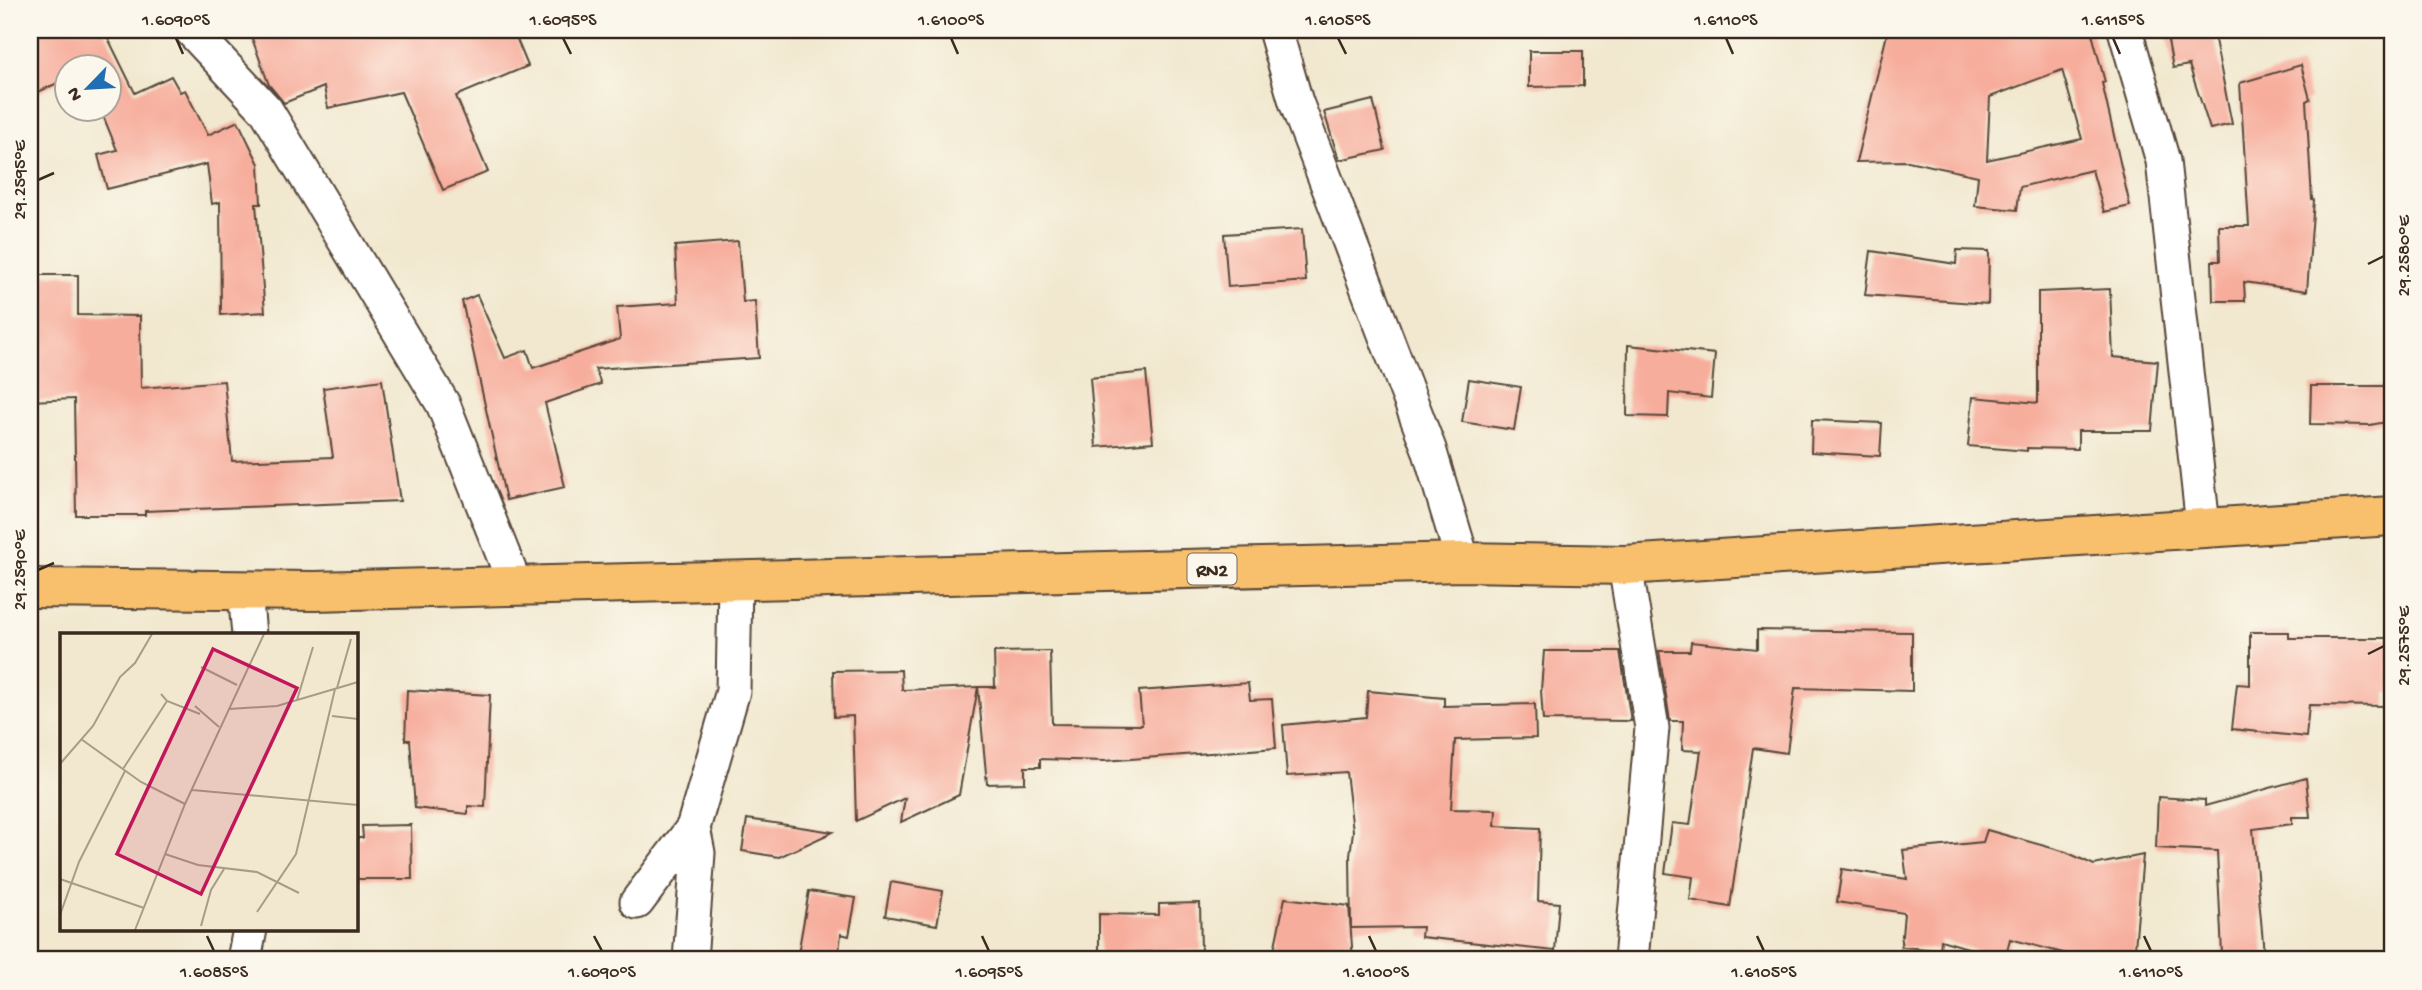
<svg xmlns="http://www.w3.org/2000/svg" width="2422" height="990" font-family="'Gochi Hand',sans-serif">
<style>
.building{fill:#f7ad9c;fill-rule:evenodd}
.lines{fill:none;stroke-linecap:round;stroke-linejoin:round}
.minor-casing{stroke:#564639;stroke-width:37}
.trunk-casing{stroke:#564639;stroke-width:42}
.minor{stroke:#fff;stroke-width:33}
.trunk{stroke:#f8bf6c;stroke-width:38}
.ticks{fill:none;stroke:#3b2a1e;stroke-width:2.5}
.labels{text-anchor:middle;stroke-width:7;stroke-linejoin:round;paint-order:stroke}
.shield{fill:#fbf7ec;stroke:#75685c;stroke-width:2}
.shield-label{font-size:19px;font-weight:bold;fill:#3b2a1e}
.inset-road{fill:none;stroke:#a89c88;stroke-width:2}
.view{fill:#c2185b;fill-opacity:0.15;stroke:#c2185b;stroke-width:3.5}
.inset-edge{fill:none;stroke:#3b2a1e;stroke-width:3.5}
.neatline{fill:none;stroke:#3b2a1e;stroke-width:2.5}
.ticks-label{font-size:18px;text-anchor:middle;fill:#3b2a1e}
</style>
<rect width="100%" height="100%" fill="#fbf7ec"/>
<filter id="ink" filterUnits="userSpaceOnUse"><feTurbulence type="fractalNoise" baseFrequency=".0143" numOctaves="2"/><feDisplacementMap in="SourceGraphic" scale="14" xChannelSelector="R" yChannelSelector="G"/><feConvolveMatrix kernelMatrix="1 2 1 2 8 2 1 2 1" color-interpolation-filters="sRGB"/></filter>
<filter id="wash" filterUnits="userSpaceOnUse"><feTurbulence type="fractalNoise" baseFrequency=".00686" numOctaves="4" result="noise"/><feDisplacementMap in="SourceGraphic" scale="28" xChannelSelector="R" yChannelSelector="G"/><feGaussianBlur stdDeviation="1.57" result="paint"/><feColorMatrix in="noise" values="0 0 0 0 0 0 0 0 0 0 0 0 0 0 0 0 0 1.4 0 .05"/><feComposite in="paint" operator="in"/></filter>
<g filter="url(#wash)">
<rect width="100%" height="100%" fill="#f1e8cf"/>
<g id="blocks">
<g class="building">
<path d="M30,30h74l31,63 36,-17 9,16 5,-2 23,45 30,-14 21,43 2,40h-5l9,108 -44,3 -1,-113 -8,2 -5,-40 -100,25 -9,-34 19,-5 -17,-42h8v-42h-42v13l-36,17z"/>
<path d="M249,30h264l15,36 -72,30 32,76 -45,18 -42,-98 -73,16 -4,-21 -40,16 -15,-18z"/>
<path d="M1888,30h203l14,52 -3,1 28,123 -26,6 -12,-42 -72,17 -3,23 -42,-4 3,-30 -70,-15 -52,1zM2062,70l20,69 -95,21 3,-63z"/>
<path d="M2166,30h47l19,94 -22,5 -21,-64 -16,3z"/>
<path d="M1529,51h54v35l-54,1z"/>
<path d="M2301,65l9,34 -4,2 6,98 2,1 -7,91 -63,-9 1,19h-32l-1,-40h8l-1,-35h30l-9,-143z"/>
<path d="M1373,100l12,50 -46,10 -15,-48z"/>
<path d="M1302,229l4,52 -78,6 -4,-53z"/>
<path d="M738,241l5,61 12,-1 4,57 -164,11 6,15 -56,19 20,84 -59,13 -44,-199 15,-6 28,63 22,-8 6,18 87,-29 -3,-32 61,-4 -3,-57z"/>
<path d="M1957,250l32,1 -1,53 -123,-9 6,-44 85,13z"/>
<path d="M30,275h48v40l62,1 1,72 83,-7 8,80 101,-4 -10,-69 59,-8 18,121 -255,10v4h-69l-2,-116 -44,2z"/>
<path d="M2110,289l3,68 45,4 -6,70h-74v18l-51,-1v3l-59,-5 5,-49 65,6v-111z"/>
<path d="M1628,345l87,9 -4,44 -42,-5 -1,24 -41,-1z"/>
<path d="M1146,372l7,70 -57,5 -6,-69z"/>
<path d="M1469,379l52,8 -7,43 -52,-8z"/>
<path d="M2311,386h81v35l-22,4 -60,-1z"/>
<path d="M1812,420l70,3 -2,33 -69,-4z"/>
<path d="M1757,630l155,2v59l-117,-3 -8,65 -34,-5 -23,159 -40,-7 3,-23 -28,-4 7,-50 18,2 11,-74 -19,-1 1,-29h-13l-11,-70h31l1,-9 66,7z"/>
<path d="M2250,632h39v6h103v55h-6v13l-77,-1 -3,32 -74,-8 5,-45 13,1z"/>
<path d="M1050,651l2,73 90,1 -3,-34 109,-8 2,17 22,-1 4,49 -172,13 -64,-2v8h-15v16l-38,1 -9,-97h17l-1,-35z"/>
<path d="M1544,651h76l11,70 -88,-1 -2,-30z"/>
<path d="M901,670l1,20 76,-3 -19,108 -58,27 4,-24 -49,23 -3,-105 -19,1 -1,-46z"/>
<path d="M407,690l83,5 -5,112 -17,-1v8l-53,-6 -5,-68h-5z"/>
<path d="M1368,691l76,7v8l91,-2 1,34 -81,2 -4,69 45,1 -1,16 45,2 -2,73 21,2 -4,48 -134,-14 1,-10 -71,1 -1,-72 3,-25 -7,-59 -59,4 -4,-51 83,-8z"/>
<path d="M2306,778l4,39h-18v7l-39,5 11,125h-42l-5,-103 -61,-3 2,-51 47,3v6z"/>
<path d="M747,819l86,13 -54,25 -37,-6z"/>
<path d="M411,825l1,54h-57v-41h8l-1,-12z"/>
<path d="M1987,830l79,22 28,13 49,-10 -9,105h-44l-80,-21 -5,20 -64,-19 -1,10 -39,-3 3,-34 -67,-11 5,-33 65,10 -4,-29 80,-8z"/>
<path d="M891,882l52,9 -6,34 -52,-9z"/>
<path d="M809,891l47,7 -7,38 -8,-2 -3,26h-41z"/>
<path d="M1285,898l64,8 4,54h-81z"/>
<path d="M1200,903l1,47 -102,4v-40l60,1v-11z"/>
</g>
</g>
</g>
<g filter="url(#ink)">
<use href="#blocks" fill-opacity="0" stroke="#564639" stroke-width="2"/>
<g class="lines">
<g class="minor-casing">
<g id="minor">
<path d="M191,30l75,80 177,294 73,183"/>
<path d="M1275,30l21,72 133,347 34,113"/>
<path d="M2125,30l38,131 40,365"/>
<path d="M1625,565l27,163 -21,232"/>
<path d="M245,591l4,44"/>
<path d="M637,902l56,-74 40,-137 2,-110"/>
<path d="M244,960l6,-31"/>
<path d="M690,960l8,-107 -5,-25"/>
</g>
</g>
<g class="trunk-casing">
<path id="trunk" d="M30,588l284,3 1149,-29 162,3 767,-49"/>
</g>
<use href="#minor" class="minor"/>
<use href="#trunk" class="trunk"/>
</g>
</g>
<path class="ticks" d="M176,38l7,16M563,38l8,16M951,38l7,16M1338,38l8,16M1726,38l7,16M2113,38l7,16M38,180l16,-7M2368,264l16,-8M38,570l16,-7M2368,654l16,-8M207,936l7,15M594,936l8,15M982,936l7,15M1369,936l7,15M1757,936l7,15M2144,936l7,15"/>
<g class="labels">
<rect class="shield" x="1187.5" y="553.5" width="49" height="31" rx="5"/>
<g class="shield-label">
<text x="1212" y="576">RN2</text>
</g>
</g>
<g transform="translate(60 633)">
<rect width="298" height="298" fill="#f1e8cf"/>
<path class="inset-road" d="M141,34l36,18M277,55l14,-49M101,61l6,7 33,13M237,67l16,-53M135,73l24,21M169,76l48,-3 81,-24M272,83l26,3M21,106l60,43 44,22M0,131l33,-38 27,-49 15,-14 17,-29M63,136l44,-68M132,157l166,15M105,221l33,11 59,7 42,21M0,246l84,29M197,279l39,-58 39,-165M0,282l19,-53 46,-91M141,293l10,-36 13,-21M75,297l50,-126 79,-170"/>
<path class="view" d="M153,16l84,39 -96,206 -84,-40z"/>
<rect width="298" height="298" class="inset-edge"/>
</g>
<rect width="2422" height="990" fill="none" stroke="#fbf7ec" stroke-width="77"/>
<g transform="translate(88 88) rotate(245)"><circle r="33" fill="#fbf7ec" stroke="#aea59a" stroke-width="2"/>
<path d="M0-5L12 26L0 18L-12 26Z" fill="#1f6fb2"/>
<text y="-10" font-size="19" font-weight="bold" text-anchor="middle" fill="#3b2a1e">N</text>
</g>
<rect x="38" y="38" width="2346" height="913" class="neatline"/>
<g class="ticks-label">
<text x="176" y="25">1.6090°S</text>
<text x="563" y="25">1.6095°S</text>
<text x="951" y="25">1.6100°S</text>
<text x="1338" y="25">1.6105°S</text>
<text x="1726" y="25">1.6110°S</text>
<text x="2113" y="25">1.6115°S</text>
<text transform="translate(19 180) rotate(-90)" y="6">29.2595°E</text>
<text transform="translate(2403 256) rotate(-90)" y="6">29.2580°E</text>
<text transform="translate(19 570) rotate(-90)" y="6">29.2590°E</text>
<text transform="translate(2403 646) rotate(-90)" y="6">29.2575°E</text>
<text x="214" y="977">1.6085°S</text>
<text x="602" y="977">1.6090°S</text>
<text x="989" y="977">1.6095°S</text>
<text x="1376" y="977">1.6100°S</text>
<text x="1764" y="977">1.6105°S</text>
<text x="2151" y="977">1.6110°S</text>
</g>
</svg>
